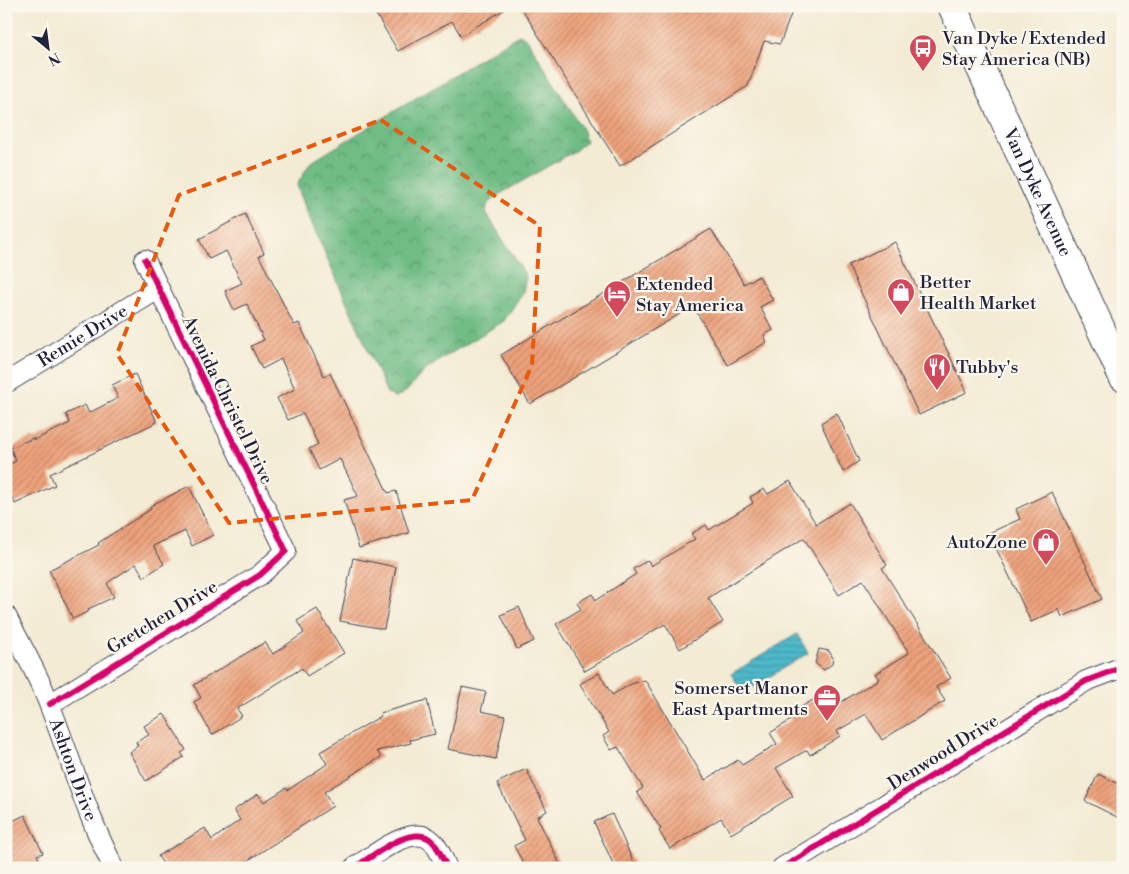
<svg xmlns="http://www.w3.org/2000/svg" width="1129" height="874" font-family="'Libre Bodoni',serif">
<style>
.forest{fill:url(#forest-crowns);stroke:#496f60}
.water{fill:url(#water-rules);stroke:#386e82}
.building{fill:url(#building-hatch)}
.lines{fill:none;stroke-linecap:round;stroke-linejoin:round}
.minor-casing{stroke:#414052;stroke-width:22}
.primary-casing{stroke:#414052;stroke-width:30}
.minor{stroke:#fff;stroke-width:20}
.primary{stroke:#fff;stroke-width:28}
.cycleway-casing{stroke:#fbf7ec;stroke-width:9}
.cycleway{stroke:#d6006c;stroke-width:6}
.marked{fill:none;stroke:#e8590c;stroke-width:4;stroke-dasharray:10 6;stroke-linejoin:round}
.labels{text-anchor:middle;stroke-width:4.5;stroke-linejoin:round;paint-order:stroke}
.poi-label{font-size:18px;fill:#22223b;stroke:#fbf7ec;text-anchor:start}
.street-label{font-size:18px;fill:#22223b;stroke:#fbf7ec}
</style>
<defs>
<pattern id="forest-crowns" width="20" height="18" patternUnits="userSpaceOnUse" patternTransform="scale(1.25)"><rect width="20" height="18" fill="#70bc84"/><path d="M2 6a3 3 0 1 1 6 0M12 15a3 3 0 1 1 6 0" fill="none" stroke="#5c986d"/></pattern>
<pattern id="water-rules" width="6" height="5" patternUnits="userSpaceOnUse" patternTransform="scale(1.25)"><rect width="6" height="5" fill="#4eb9c9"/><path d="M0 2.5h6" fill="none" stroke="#4096a4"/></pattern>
<pattern id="building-hatch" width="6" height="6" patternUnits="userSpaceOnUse" patternTransform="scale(1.25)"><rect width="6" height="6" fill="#eea37b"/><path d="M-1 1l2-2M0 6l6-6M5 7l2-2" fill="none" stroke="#c08466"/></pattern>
</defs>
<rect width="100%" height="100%" fill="#fbf7ec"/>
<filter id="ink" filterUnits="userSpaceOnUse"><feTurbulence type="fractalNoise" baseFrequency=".02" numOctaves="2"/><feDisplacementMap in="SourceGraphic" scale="10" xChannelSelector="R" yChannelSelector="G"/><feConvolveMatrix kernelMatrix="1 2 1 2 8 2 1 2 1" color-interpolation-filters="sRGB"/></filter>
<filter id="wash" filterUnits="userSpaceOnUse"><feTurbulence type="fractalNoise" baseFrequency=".0096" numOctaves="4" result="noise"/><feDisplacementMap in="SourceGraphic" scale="20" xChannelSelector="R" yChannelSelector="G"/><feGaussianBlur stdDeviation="1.12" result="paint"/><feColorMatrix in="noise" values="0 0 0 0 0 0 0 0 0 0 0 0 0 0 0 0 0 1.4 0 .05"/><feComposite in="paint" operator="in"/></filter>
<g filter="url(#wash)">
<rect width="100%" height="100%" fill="#f3ebd4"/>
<path class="forest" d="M520,34l7,5 55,90 4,12 -10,9 -76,44 -13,11 -1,8 40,63 -3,16 -19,29 -61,37 -20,14 -16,19 -12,7 -8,-5 -81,-183 -9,-25 13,-22z"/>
<path class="water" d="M797,634l11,19 -65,40 -12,-19z"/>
<g id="blocks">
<g class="building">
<path d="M371,6h139l-49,30 -9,-15 -54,30z"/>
<path d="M520,6h274l-14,38 -16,-3 -16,45 -128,80z"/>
<path d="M245,214l19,39 -5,3 35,69 5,-2 25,53 6,-3 58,120 8,-2 13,42 -50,15 -15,-48 14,-4 -18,-37 -21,11 -10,-21 9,-5 -15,-31 -15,7 -11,-22 18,-9 -14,-30 -19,10 -11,-23 13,-6 -17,-36 -13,6 -9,-19 17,-8 -16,-32 -17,8 -10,-20z"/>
<path d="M711,229l33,55 15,-8 14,24 -13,7 13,23 -9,5 3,7 -39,23 -35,-59 -163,98 -29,-49z"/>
<path d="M895,242l72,150 -48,23 -71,-150z"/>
<path d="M135,374l22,48 -107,52 5,11 -40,19 -9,-20v-18l10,-5 -6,-13 23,-10 1,2 36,-17 -4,-9 19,-9 4,8 29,-15 -6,-13z"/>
<path d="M837,413l22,48 -16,11 -22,-49z"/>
<path d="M790,481l26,43 34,-21 37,62 -5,3 69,110 -15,9 9,14 -63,39 -16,-26 -29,17 3,5 -30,19 -3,-5 -31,18 17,28 -62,38 -10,-16 -51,31 -11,-18 2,-2 -24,-37 6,-4 -25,-41 -7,3 -8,-14 6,-4 -29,-48 19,-11 13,22 19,-11 14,-4 60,100 33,-20 4,5 35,-21 -7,-11 21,-13 -3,-5 41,-25 9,14 41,-25 -4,-5 34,-21 -46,-73 -24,15 -35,-57 -96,60 15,24 -43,27 -15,-25 -80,47 -29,-47 25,-15 -4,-6 15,-9 4,6 40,-26 -3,-5 15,-9 3,6 44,-27 -4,-5 15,-9 3,5 44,-27 -3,-6 14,-8 4,5z"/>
<path d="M189,486l24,49 -21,11 -7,-15 -32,15 11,18 -20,13 -8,-13 -29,19 7,14 -26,12 1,2 -16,8 -24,-49 50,-25 -1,-2 53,-34 -1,-3z"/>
<path d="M1052,492l50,107 -40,18 -3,-8 -28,13 -42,-89 31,-14 -4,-10z"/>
<path d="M353,558l43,9 -12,62 -44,-8z"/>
<path d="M519,607l15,34 -17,8 -16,-34z"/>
<path d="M317,609l27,44 -37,23 -5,-8 -65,41 5,7 -30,19 -18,-33 7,-4 -7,-13 71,-43 8,12 31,-21 -7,-12z"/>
<path d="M819,649l10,2 4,7 -1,6 -8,6 -9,-7z"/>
<path d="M462,687l24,5 -5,19 24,5 -9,43 -48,-10z"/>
<path d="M427,700l8,34 -25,6 1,3 -34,8 4,6 -57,35 9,14 -97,62h-70l-8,-12 47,-28 7,12 28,-20 -6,-10 24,-16 6,8 22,-14 2,2 39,-26 -7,-12 61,-36 -1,-3z"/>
<path d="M164,714l22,36 -5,3 3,4 -38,24 -17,-29 9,-6 -2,-4 13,-7 -5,-9z"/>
<path d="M526,769l21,42 -10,6 25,51h-36l-12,-22 11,-6 -28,-57z"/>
<path d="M1098,774l25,12v34l-38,-19z"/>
<path d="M612,814l24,54h-21l-21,-46z"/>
<path d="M25,815l18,38 -6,2 6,13h-37v-44z"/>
</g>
</g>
</g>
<g filter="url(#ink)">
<use href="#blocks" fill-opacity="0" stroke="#414052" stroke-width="1"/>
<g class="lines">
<g class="minor-casing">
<g id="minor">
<path id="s1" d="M6,383l152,-94"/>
<path id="s2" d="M6,616c15,30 33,60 44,90 21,54 37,110 64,162"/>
<path d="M50,704l210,-129 26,-24 -141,-291"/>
<path d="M354,868c18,-11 59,-46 78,-27 7,7 11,18 15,27"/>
<path d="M782,868l304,-187 37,-14"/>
</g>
</g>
<g class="primary-casing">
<g id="primary">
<path id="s3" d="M952,6l171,371"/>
</g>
</g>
<use href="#minor" class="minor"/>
<use href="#primary" class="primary"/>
<g class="cycleway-casing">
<g id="cycleway">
<path d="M50,704l210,-129 26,-24 -141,-291"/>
<path d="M354,868c18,-11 59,-46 78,-27 7,7 11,18 15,27"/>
<path d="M782,868l304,-187 37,-14"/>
</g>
</g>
<use href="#cycleway" class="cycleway"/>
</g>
</g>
<path class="marked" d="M381,120l159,106 -8,139 -60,135 -243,23 -112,-169 62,-159z"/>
<defs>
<g id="bus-pin" transform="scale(1.4375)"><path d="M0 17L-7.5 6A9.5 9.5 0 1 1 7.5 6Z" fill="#d1495b" stroke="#fbf7ec"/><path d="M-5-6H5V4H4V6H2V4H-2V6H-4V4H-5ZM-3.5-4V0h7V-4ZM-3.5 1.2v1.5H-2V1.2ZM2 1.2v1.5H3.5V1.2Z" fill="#fff"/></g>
<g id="shop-pin" transform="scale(1.4375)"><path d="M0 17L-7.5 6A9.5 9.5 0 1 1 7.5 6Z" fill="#d1495b" stroke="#fbf7ec"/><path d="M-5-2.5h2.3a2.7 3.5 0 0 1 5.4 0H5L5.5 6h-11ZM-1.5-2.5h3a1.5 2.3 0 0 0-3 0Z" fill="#fff"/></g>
<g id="hotel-pin" transform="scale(1.4375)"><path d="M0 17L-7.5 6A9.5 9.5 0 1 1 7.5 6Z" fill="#d1495b" stroke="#fbf7ec"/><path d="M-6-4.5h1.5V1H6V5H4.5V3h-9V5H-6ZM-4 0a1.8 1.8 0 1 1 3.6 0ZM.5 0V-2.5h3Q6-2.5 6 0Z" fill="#fff"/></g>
<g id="restaurant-pin" transform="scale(1.4375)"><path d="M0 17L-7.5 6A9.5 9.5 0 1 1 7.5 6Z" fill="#d1495b" stroke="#fbf7ec"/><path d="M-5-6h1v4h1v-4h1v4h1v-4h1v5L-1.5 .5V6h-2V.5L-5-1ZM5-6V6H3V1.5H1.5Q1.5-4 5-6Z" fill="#fff"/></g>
<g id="office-pin" transform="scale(1.4375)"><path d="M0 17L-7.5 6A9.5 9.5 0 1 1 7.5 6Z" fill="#d1495b" stroke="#fbf7ec"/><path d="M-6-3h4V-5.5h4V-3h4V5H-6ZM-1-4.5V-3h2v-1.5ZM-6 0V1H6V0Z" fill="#fff"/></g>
</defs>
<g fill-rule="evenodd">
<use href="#bus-pin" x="923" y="48"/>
<use href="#shop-pin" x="901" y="292"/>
<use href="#hotel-pin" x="617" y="294"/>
<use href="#restaurant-pin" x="937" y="367"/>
<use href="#shop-pin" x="1046" y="542"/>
<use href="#office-pin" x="827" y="698"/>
</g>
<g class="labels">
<g class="poi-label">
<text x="942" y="44">Van Dyke / Extended<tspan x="942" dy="21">Stay America (NB)</tspan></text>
<text x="920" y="288">Better<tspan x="920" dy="21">Health Market</tspan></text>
<text x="636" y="290">Extended<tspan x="636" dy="21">Stay America</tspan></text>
<text x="956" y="373">Tubby's</text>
<text x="1027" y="548" text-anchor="end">AutoZone</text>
<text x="808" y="694" text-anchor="end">Somerset Manor<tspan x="808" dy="21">East Apartments</tspan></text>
</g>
<g class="street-label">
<text dy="6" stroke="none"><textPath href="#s3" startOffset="205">Van Dyke Avenue</textPath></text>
<text dy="6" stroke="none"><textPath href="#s1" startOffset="90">Remie Drive</textPath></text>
<text transform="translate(228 400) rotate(64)" y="6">Avenida Christel Drive</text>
<text transform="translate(162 617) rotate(-31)" y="6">Gretchen Drive</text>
<text transform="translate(943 752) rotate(-32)" y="6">Denwood Drive</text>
<text dy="6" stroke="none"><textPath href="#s2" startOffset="168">Ashton Drive</textPath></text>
</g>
</g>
<rect width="1129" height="874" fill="none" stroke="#fbf7ec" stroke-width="25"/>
<g transform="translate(48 48) rotate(151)" stroke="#fbf7ec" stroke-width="4" paint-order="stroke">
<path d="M0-4L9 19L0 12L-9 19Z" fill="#22223b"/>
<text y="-8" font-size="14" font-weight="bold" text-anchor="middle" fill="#22223b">N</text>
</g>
</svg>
